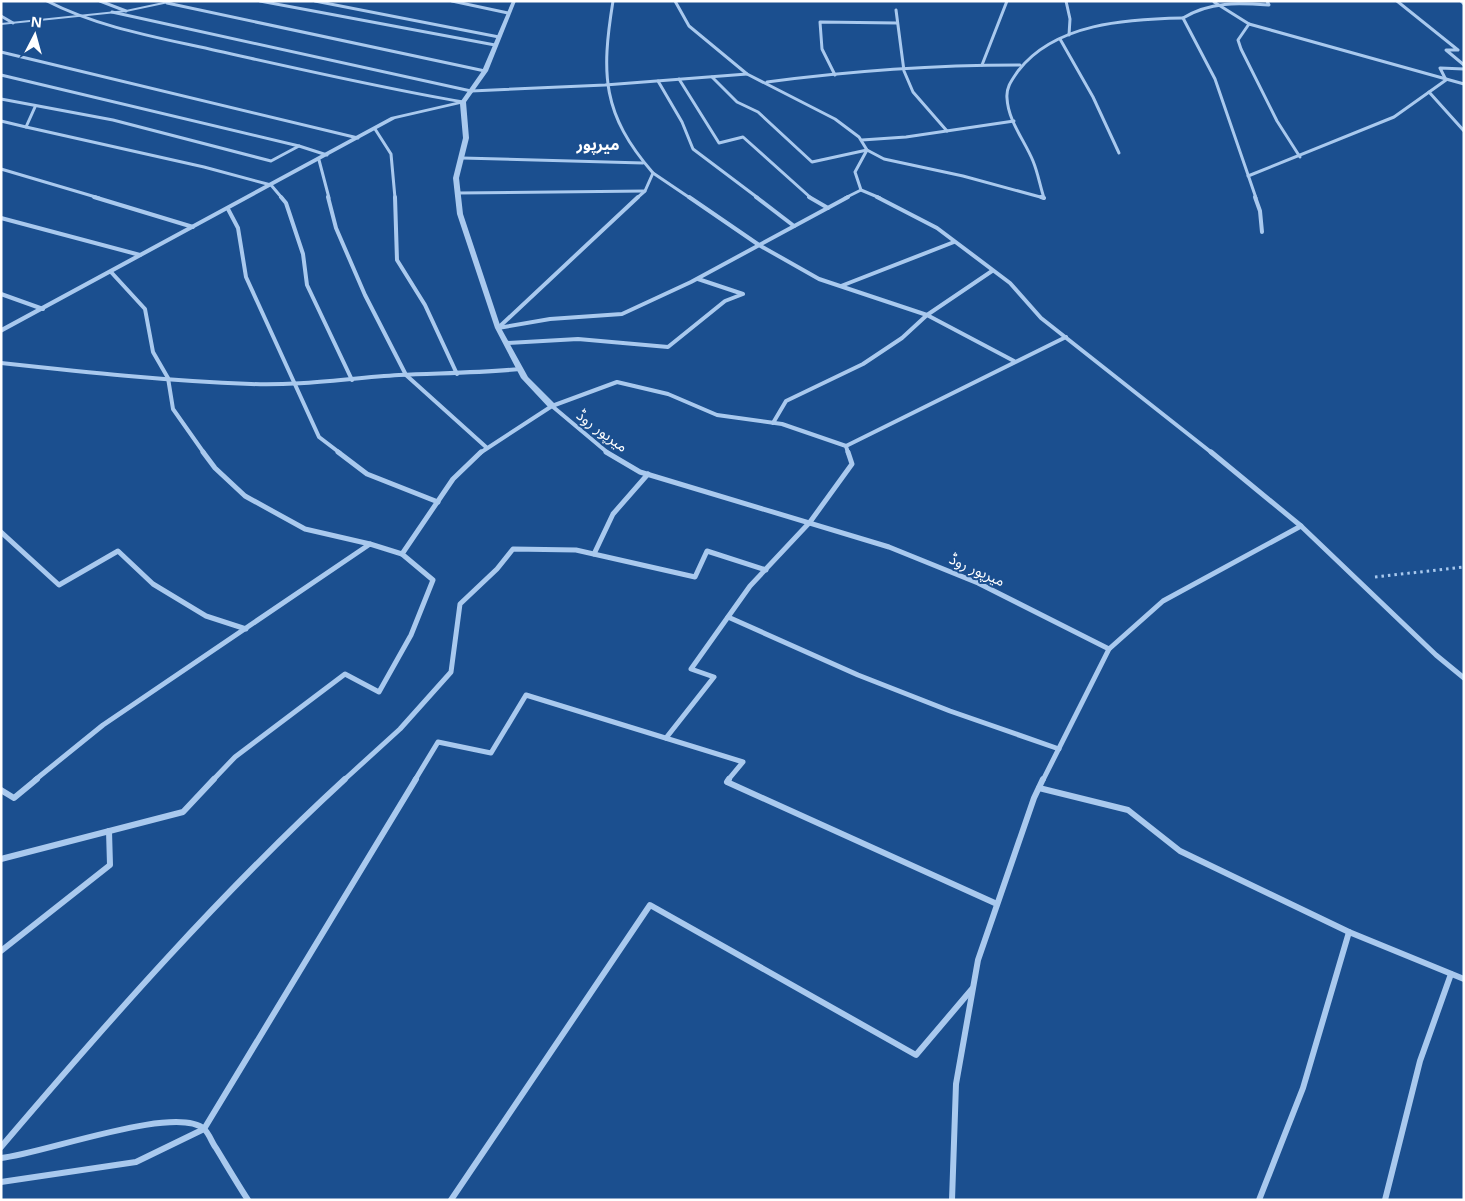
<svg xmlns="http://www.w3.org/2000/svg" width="1465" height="1201" font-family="'Open Sans','Noto Sans Arabic',sans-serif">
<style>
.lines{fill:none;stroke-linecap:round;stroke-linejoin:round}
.path{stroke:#a9c9ee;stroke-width:3;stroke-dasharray:2.5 4;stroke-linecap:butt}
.minor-far3{stroke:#a9c9ee;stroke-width:3}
.minor-far2{stroke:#a9c9ee;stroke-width:4}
.minor-far1{stroke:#a9c9ee;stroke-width:5}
.minor{stroke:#a9c9ee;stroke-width:6}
.tertiary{fill:#a9c9ee;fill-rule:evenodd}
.labels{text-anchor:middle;stroke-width:4;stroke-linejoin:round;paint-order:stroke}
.street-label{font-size:15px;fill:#fff;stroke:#1b4f8f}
.far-district-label{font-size:16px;font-weight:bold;fill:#fff;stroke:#1b4f8f}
</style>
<rect width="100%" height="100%" fill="#1b4f8f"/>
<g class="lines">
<path class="path" d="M1375,577l89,-10"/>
<g class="minor-far3">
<path d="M47,1c52,27 114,37 171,50 81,18 163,37 245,51"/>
<path d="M100,1l26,10"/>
<path d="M260,1l235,44"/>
<path d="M315,1l184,36"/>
<path d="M452,1l56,12"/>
<path d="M613,1c-12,74 -11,113 40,172l-8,18 -8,7"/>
<path d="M675,1l14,25 58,48 88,45 24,18 8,13 -12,22 6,18 19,8"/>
<path d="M1066,1l4,18 -1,16"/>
<path d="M1397,1l61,49h-12l18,15"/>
<path d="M1461,1l3,3"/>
<path d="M1214,2l35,22 215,60"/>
<path d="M167,3l318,68"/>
<path d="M896,10l8,61 9,21 34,39"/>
<path d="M112,12l359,79 134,-6 142,-11"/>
<path d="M1,16l12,7"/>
<path d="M1249,24l-11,16 3,9 36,72 23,36"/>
<path d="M1060,39l33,58 26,56"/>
<path d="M1,52l357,86"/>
<path d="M982,65l25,-64"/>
<path d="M1,75l298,71"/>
<path d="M835,75l-13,-26 -2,-27 77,1"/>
<path d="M712,77l25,25 21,10 54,50 55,-12 17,9 79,17 81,22"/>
<path d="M679,79l40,64 24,-6 68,61"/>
<path d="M658,81l24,41 11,27 65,49"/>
<path d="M767,82c83,-11 169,-17 253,-17"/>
<path d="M1429,92l35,39"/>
<path d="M1,99l112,21 158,41 28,-15 28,9"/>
<path d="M35,107l-9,20 178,40 67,18 11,13"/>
<path d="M1,121l25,6"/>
<path d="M375,129l16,25 4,44"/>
<path d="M862,140l44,-3 108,-16"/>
<path d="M462,158l181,5"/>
<path d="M319,160l10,38"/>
<path d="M1,169l98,29"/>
<path d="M653,173l37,25"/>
<path d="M1248,176l146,-59 52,-37 -6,-12 24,1"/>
<path d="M458,193l187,-2"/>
<path d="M845,198l16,-8"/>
<path d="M1044,198c-4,-12 -6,-25 -11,-37 -8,-20 -25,-40 -26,-63 -1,-11 5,-18 11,-27 37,-48 109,-52 165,-53"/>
<path d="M1256,198l-41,-119 -32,-61c27,-17 56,-15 86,-13l-2,-4"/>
</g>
<g class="minor-far2">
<path d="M94,197l99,30"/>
<path d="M281,197l5,6 17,51 4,31 45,95"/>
<path d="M328,197l8,31 29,67 41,80 80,72"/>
<path d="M395,197l2,63 28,45 32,69"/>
<path d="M689,197l70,48 60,34 108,36 87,46"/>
<path d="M756,197l38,29"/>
<path d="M809,197l19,11"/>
<path d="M877,197l60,31 73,55 31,35 171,135"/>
<path d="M1041,197l3,1"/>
<path d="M1255,197l5,14 2,21"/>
<path d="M228,209l10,19 8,49 73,160 21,16"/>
<path d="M1,218l139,37"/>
<path d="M111,272l34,37 8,43 15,26 5,31 31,44"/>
<path d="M841,286l113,-44"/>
<path d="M1,294l42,15"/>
<path d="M498,328l140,-131"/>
<path d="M498,328l52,-9 72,-5 69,-32 157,-85"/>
<path d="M506,343l72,-4 90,8 57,-46 18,-7 -45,-15"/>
<path d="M1,363c83,9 166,18 250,21 49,2 98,-6 148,-9 40,-2 80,-2 121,-6"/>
<path d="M552,406l56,47"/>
<path d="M773,423l13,-22 77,-37 39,-26 25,-23 65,-44"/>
<path d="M480,453l72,-47 65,-24 51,12 49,21 65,9 64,22"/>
<path d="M848,453l-2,-7 220,-109"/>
</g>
<g class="minor-far1">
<path d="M203,452l12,16 30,28 60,33 65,15"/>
<path d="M338,452l29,22 71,28"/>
<path d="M606,452l34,20 249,75 89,36 131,66"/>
<path d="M1301,526l135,129 28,23"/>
<path d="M1,532l58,53 59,-34 35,33 53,32 40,13"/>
<path d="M594,554l19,-40 35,-40"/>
<path d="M728,617l130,58 92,36 109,38"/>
<path d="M666,738l48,-61 -23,-8 59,-83 60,-64 42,-58 -4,-12"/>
<path d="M35,780l68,-55 267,-181 32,10"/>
<path d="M213,780l22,-23 110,-83 34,18 32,-57 22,-55 -31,-26 51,-75 28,-27"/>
<path d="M344,780l56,-51 51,-57 9,-68 37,-35 16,-20 63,1 119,27 12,-26 59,19"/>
<path d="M415,780l23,-38 53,11 35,-58 217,67 -15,18"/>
<path d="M1043,780l66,-131 54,-48 138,-75 -90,-74"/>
</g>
<g class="minor">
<path d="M729,779l-2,3 270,122"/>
<path d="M1039,788l89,22 52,41 169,81 115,47"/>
<path d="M1,790l13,8 23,-19"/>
<path d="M1,859l182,-47 31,-33"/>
<path d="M1,951l109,-86 -1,-34"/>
<path d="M1,1147c109,-128 220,-254 344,-368"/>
<path d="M1,1158c41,-4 175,-54 203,-29 5,4 8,14 12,19 11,18 21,35 32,52"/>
<path d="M1,1182l135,-20 68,-33 212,-350"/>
<path d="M451,1200l199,-295 266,150 56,-66"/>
<path d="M952,1200l4,-116 22,-124 56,-162 9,-19"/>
<path d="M1259,1200l44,-112 46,-156"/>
<path d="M1385,1200l35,-139 31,-87"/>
</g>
<g class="tertiary">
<path d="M168,1h10l-52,11 -125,13v-2l125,-13z"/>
<path d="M512,1h4l-28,70 -22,31 3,36 -10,40 4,36 38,114 27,49 27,27v4h-6l-28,-30 -26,-50 -38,-114 -4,-36 10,-40 -3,-34 -65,15 -394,214v-5l390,-211 70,-16 21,-30z"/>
</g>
</g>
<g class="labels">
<g class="street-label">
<text transform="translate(602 431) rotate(37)" y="5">میرپور روڈ</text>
<text transform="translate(977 570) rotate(24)" y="5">میرپور روڈ</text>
</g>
<g class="far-district-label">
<text x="598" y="150">میرپور</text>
</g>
</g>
<rect width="1465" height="1201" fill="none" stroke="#ffffff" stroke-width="5"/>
<g transform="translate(35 35) rotate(6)" stroke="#1b4f8f" stroke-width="4" paint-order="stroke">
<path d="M0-4L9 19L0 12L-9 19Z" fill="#ffffff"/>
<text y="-8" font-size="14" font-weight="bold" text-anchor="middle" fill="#ffffff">N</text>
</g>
</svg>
